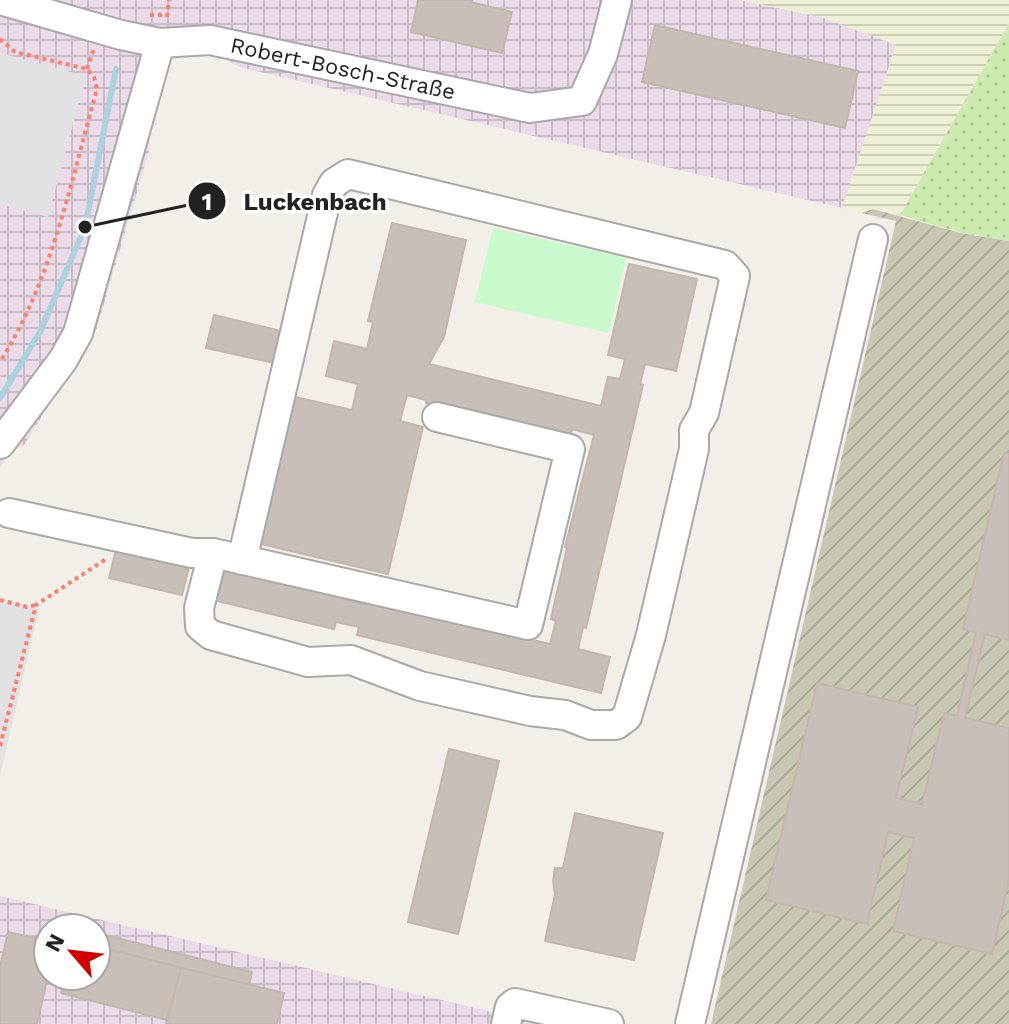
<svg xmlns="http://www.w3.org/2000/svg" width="1009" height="1024" font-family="'Work Sans',sans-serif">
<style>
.industrial{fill:url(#industrial-grid);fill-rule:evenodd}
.construction{fill:url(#construction-furrows)}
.farmland{fill:url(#farmland-rules)}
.grass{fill:url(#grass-dots)}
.park{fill:#c8facc}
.parking{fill:#e2e2e2}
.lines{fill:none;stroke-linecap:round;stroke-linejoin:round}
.stream{stroke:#aad3df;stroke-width:6}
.building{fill:#c7bfb8;stroke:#c4b6ab;stroke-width:2}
.minor-casing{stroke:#a9a9a9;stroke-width:32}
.path{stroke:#fa8072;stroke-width:4;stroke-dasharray:4 4;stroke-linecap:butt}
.minor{stroke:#fff;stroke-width:28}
.labels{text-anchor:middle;stroke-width:7;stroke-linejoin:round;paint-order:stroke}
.street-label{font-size:22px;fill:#222;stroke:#fff}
.leader{fill:none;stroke:#222;stroke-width:3}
.callout-dot{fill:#222;stroke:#fff;stroke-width:3}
.mark-label{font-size:24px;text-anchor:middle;font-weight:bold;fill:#fff}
.callout-label{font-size:24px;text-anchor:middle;font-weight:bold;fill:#222;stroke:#fff;stroke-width:7;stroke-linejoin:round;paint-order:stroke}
</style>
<defs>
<pattern id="industrial-grid" width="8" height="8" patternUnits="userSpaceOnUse" patternTransform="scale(2)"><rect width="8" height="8" fill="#ebdbe8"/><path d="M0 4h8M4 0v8" fill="none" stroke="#c9bcc7"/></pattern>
<pattern id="construction-furrows" width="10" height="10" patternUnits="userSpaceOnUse" patternTransform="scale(2)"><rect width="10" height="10" fill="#c7c7b4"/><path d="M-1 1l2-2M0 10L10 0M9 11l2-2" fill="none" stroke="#abab9a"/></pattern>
<pattern id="farmland-rules" width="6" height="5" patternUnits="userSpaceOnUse" patternTransform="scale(2)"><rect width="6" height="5" fill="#eef0d5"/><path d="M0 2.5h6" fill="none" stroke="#ccceb7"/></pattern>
<pattern id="grass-dots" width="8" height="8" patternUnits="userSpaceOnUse" patternTransform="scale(2)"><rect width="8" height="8" fill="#cdebb0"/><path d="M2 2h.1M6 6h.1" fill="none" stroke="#b0c997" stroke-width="1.8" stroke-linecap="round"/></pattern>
</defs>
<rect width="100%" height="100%" fill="#f2efe9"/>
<g class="industrial">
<path d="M0,0h740l84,18 72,27 -54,163 -603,-141 -32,-20 -30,8 -10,8 -21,58 4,27 -54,183 -72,114 -13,7 -11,16z"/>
<path d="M0,896l505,119 41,9h-546zM48,928h48v48h-48z"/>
</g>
<path class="construction" d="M873,209l88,24 48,8v783h-298l185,-803 -35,-8z"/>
<path class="farmland" d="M740,0h269v23l-109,192 -27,-6 -12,4 -19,-5 54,-163 -72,-27z"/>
<path class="grass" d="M1009,23v218l-48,-8 -61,-18z"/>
<path class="park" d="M493,228l133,30 -17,75 -134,-31z"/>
<g class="parking">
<path d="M0,53l86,23 -38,141 -48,-13z"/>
<path d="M0,598l39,11 -39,167z"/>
</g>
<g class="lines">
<path class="stream" d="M0,398l40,-66 45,-105 31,-158"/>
</g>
<g class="building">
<path d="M418,0h53l-1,2 42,10 -10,41 -91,-21z"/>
<path d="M655,25l203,46 -13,57 -203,-46z"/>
<path d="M392,223l74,17 -22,97 -15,27 172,42 7,-29 12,2 5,-20 -17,-4 21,-91 68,15 -21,92 -31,-7 -5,20 3,1 -57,243 -3,-1 -5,22 32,8 -9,36 -244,-58 2,-8 -23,-5 -2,7 -117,-28 8,-34 117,28 -1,4 23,5 1,-3 185,43 6,-23 -5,-2 16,-71 -2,-1 29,-112 -22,-6 -1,5 -71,-17 -1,3 -73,-17v-3l-19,-5 -7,26 23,6 -35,147 -127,-30 34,-147 57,13 6,-26 -32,-8 8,-35 33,8 6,-27 -5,-1z"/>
<path d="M214,315l72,17 -7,32 -73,-16z"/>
<path d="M1004,453l5,1v186l-24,-6 -20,84 44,10v152l-17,74 -99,-23 21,-93 -26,-6 -21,92 -101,-24 51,-217 101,24 -22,91 26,6 22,-91 13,3 19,-84 -13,-3z"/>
<path d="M118,542l73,17 -9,36 -73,-17z"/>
<path d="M449,749l50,12 -41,173 -50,-12z"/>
<path d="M575,813l88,20 -29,127 -89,-19 10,-47 -2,-13 2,-13h8z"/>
<path d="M8,932l40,9v35l-11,48h-37v-57z"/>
<path d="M97,933l155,39 -3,13 -153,-39z"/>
<path d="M96,946l85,22 -14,52 -106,-27 5,-17h30z"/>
<path d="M181,968l103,25 -7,31h-111z"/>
</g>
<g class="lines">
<g class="minor-casing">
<g id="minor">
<path d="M0,0l121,35 39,8 50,-3 320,68 52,-7 21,-47 14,-54"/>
<path d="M0,444l63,-84 15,-27 82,-290"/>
<path d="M9,513l183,40h21l315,72 42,-176 -133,-32"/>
<path d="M213,553l-14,55 1,18 11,9 97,27 43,-2 69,26 110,25 35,4 26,10h25l11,-8 24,-82 43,-186v-19l10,-17 31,-137 -10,-11 -377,-91 -14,9 -7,12 -85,365"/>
<path d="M506,1024l4,-17 5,-4 94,21"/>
<path d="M690,1024l183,-785"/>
</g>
</g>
<g class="path">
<path d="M150,15h18"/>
<path d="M167,17l2,-17"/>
<path d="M0,39l15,13 72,17 7,8 3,12c-26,92 -45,191 -97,273"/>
<path d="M87,69l7,-21"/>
<path d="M0,600l27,7 9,-2"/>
<path d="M0,746l36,-141 70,-46"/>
</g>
<use href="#minor" class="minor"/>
</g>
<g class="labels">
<g class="street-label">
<text transform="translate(343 68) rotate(12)" y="8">Robert-Bosch-Straße</text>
</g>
</g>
<path class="leader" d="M85 227L207 201"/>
<g class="callout-dot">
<circle cx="85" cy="227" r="8"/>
<circle cx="207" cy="201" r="20"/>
</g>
<g class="mark-label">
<text x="207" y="210">1</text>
</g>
<g class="callout-label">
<text x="315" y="210">Luckenbach</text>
</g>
<g transform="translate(72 952) rotate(298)"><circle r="38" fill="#ffffff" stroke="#a7a7a7" stroke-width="2"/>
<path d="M0-6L14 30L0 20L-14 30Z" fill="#d40000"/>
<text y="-12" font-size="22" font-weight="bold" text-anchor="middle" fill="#222222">N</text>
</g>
</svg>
